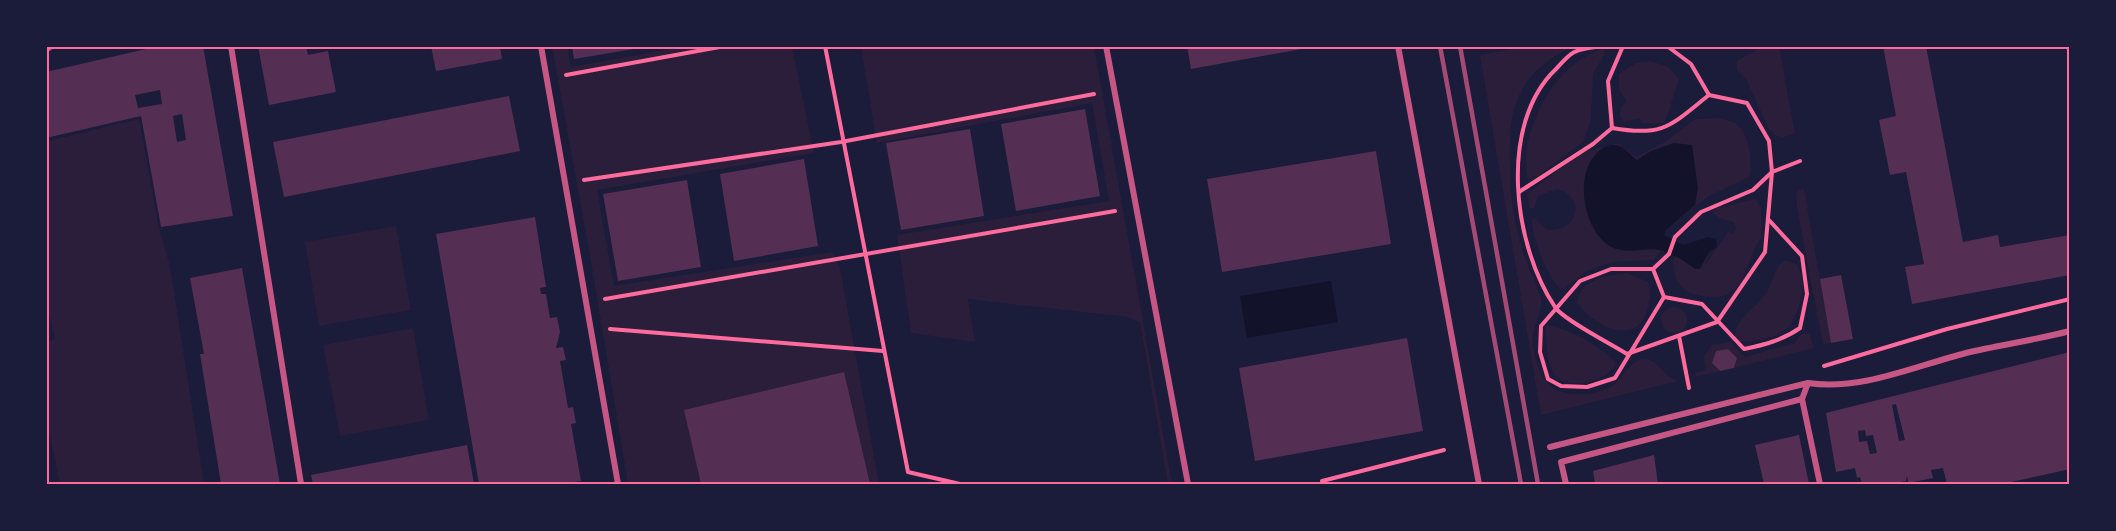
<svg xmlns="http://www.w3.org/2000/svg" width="2116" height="531" font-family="'Sofia Sans Condensed',sans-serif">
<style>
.green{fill:#2a1e3b}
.water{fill:#12122b}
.building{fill:#542f53;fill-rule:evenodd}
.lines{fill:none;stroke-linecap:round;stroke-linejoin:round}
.path{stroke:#ff6b9d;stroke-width:4}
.minor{stroke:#c65784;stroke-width:6}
.tertiary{stroke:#c65784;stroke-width:10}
.rail{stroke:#a44b75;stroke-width:4.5}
.neatline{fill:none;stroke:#ff6b9d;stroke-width:2}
</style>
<rect width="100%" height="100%" fill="#1b1b3a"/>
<g class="green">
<path d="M552,47h15l4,20 109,-20h112l22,106 -217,37 17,96 218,-34 8,16 39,216h-251l-38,-228z"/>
<path d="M861,47h233l78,437h-4l-28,-161 -12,-6 -160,-18 7,43 -64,-9 -14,-98 212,-34 -17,-98 -215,40z"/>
<path d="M1523,47h48c-55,28 -63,61 -61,120 0,29 4,57 13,85 5,16 14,32 18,47 2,10 -6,25 -8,35 -2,16 5,40 17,51 14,13 44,11 61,2 11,-7 20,-29 34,-28 14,1 19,18 33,22l-137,34 -61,-360z"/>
<path d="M1761,47h18l16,86 -13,5 -7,-3 -6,-6 -23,-50 -9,-9v-9z"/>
<path d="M1604,49v6l-11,19 -2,44 -7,23 -46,35 -10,3c-11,-46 28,-119 76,-130z"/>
<path d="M1651,61l17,6 11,12 -14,44h-23l-2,-5 -16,4 -5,-7 2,-8 6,-6 -8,-11v-16l17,-11z"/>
<path d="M1716,118c6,1 13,2 19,5 14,9 19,39 14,54l-42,20 -41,33 -2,5 19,10 25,-8 8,2 1,8 -8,5 -4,13 24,-34 3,3 4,-5 -2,-7 -15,-4 -6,-5 4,-5 38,-9 6,9 1,30c-18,15 -11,61 -51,59 -9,-1 -20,-2 -27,-8 -9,-8 -11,-18 -11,-30l4,-3 -16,-5 -7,9 -41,2 -16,5 -12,5 -20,16 -4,1c-13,-10 -30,-52 -29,-70h4l10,10c31,6 42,-32 11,-40l-19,7 -4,12h-4l-3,-14 54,-41 37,-10 18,14 29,-15 30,-23z"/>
<path d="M139,119l20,109 11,38 34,218h-144l-13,-62v-80l8,-3 -9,-36 1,-162z"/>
<path d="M1801,189h3l27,153 -8,3 -26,-138 -1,-14z"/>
<path d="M396,226l15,84 -92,16 -14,-84z"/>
<path d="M1784,261c30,-1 18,52 4,66 -13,13 -33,14 -49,15l-4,-2c-3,-21 24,-33 33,-50 6,-11 6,-21 16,-29z"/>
<path d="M1627,273l21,9c4,9 2,15 0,24 -9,44 -54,21 -71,-4 5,-24 30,-26 50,-29z"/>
<circle cx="1674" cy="320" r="13"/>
<path d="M1546,325c16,0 63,25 70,39 -8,17 -47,28 -61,11 -9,-11 -9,-36 -9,-50z"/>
<path d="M413,328l16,92 -89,16 -17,-91z"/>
<path d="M1806,333l4,2 4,13 -80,20 3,-10 -9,-9 -12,2 -4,12 8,8 -24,6 -1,-4 11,-3 -2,-14 8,-11 19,-3 14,15 50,-14 4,-7z"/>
</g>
<g class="water">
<path d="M1674,143l18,2 6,43 -3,17 -29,25 -2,5 19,10 25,-8 8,2 1,8 -8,5 -9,17h-5c-11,-8 -22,-16 -36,-19 -16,-4 -38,9 -57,-10 -19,-20 -26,-63 -7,-85 6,-7 14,-12 24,-9 7,2 12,10 18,14l14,-9z"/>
<path d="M1331,281l7,41 -91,16 -7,-42z"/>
</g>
<g class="building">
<path d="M159,46h44l30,170 -72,11 -20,-111 -95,22v-66zM160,90l2,14 -24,4 -3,-13zM182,114l4,26 -9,2 -4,-26z"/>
<path d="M258,46h48l2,9 20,-4 8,41 -67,13z"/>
<path d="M431,46h69l2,13 -66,12z"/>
<path d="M572,46h68v2l-66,11z"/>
<path d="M1187,46h120v2l-116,21z"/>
<path d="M1883,46h43l37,196 35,-7 2,12 70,-12v40l-158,29 -7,-37 19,-3 -18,-92 -16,3 -11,-55 17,-4z"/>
<path d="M509,96l11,55 -236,46 -11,-55z"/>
<path d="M1085,109l15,87 -84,15 -15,-87z"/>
<path d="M970,129l14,87 -83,14 -15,-87z"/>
<path d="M1376,151l15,93 -169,28 -15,-93z"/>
<path d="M804,159l14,87 -84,15 -14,-87z"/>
<path d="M687,180l14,87 -83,14 -15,-87z"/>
<path d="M535,217l11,70 -6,1 1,6h5l4,24 7,-1 3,15 -4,16 7,-1 3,13 -6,1 8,47 5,-1 3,16 -5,1 10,57 -20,3h-82l-43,-250z"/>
<path d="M242,268l22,125 16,91h-59l-21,-130h4l-14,-76z"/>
<path d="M1841,275l12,64 -22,4 -11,-64z"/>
<path d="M1407,338l16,93 -168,30 -16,-93z"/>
<path d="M1728,349l9,9 -3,10 -14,3 -8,-8 4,-12z"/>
<path d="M2070,352v117l-68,15h-55l-4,-16 -12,2 2,8 -25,5 -1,-8 -1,6 -18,3h-26l-2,-7 -3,1 -2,-10 -19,4 -10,-59zM1896,404l9,36 -6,1 -7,-36zM1865,430l1,6 7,-1 4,18 -7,1 -3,-13 -8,1 -1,-11z"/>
<path d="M844,372l26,112h-169l-17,-74z"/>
<path d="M1799,435l10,49h-45l-9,-39z"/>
<path d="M467,445l7,39h-161l-2,-9z"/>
<path d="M1654,455l4,29h-63l-2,-13z"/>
</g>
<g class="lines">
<g class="path">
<path d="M825,46l83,426 52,12"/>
<path d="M1599,46c-7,2 -15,2 -22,5 -8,2 -15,12 -21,18 -58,55 -43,176 -1,238 7,12 58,38 72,47l90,-32 48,-70 7,-80 28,-11"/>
<path d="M1667,46l24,18 18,31 38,8 22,38 3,31 -19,18 -52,22 -26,25 -6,17 -16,15 11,28 38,7 42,45c20,-4 39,-9 56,-21l7,-34 -5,-38 -34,-37"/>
<path d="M566,75l159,-29"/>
<path d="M1612,128c52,9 58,-2 97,-33"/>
<path d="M584,180l257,-38 253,-48"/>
<path d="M1519,192l74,-48 19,-16 -4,-47 15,-35"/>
<path d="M1652,269h-41l-31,12 -39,45 -1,26 8,27 13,7 26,1 28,-9 49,-81"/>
<path d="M605,299l510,-88"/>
<path d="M610,329l273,22"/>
<path d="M1679,336l10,52"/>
<path d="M1824,366l123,-37 123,-30"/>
<path d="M1322,481l122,-31"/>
</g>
<g class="minor">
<path d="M231,46l70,438"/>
<path d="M541,46l77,438"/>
<path d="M1106,46l82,438"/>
<path d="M1398,46l81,438"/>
<path d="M1808,383l-6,16 18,85"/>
<path d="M1550,447l258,-64c53,8 107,-17 158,-30 34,-8 69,-13 104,-22"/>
<path d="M1566,484l-5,-22 241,-63"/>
</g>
<path class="tertiary" d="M46,47l2,-1"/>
<g class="rail">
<path d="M1440,46l81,438"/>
<path d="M1460,46l78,438"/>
</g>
</g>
<rect width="2116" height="531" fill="none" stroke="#1b1b3a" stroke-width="96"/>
<rect x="48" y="48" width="2020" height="435" class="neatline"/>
</svg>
